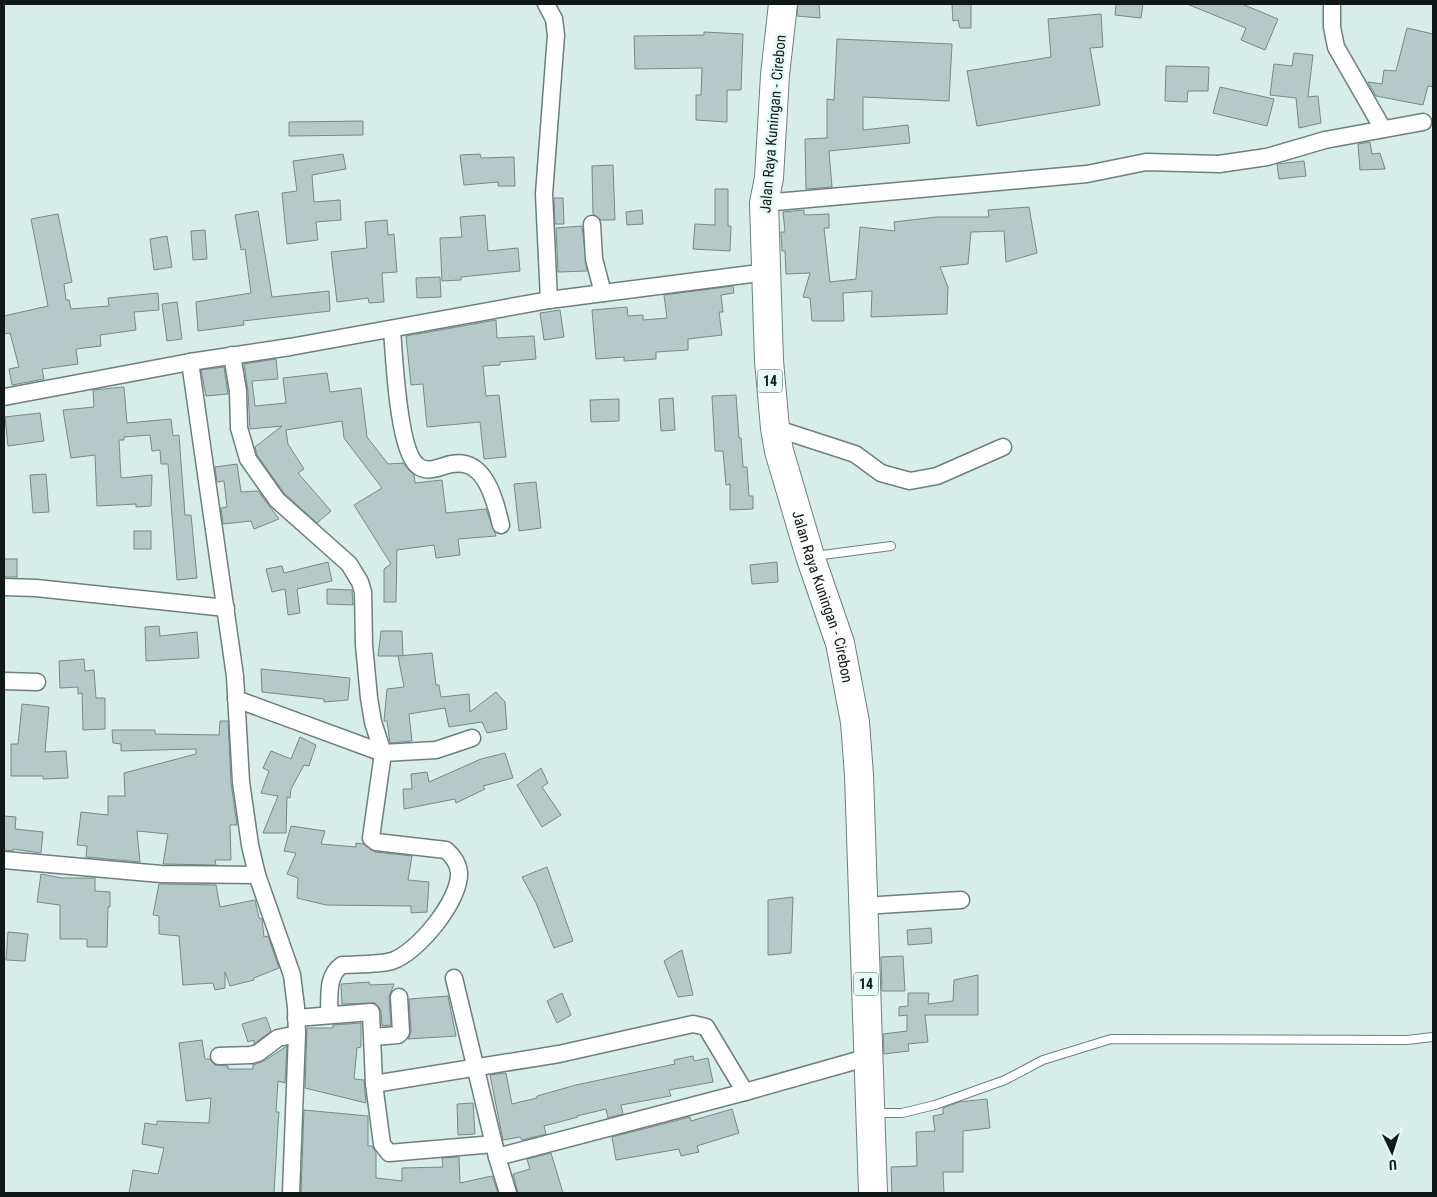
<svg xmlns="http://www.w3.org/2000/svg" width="1437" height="1197" font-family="'Roboto Condensed',sans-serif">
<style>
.building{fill:#b5cac8;stroke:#768a88}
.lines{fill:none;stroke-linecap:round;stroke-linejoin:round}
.lane-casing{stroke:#6c807e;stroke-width:10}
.street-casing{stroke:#6c807e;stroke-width:19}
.highway-casing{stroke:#6c807e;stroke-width:30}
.lane{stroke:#fff;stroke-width:8}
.street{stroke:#fff;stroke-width:16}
.highway{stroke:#fff;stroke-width:28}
.labels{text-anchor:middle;stroke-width:5;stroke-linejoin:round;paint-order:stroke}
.shield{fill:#e4faf7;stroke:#505c5b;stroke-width:1}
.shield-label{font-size:14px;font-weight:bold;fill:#111918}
.street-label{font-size:15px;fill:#111918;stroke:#e4faf7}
</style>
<rect width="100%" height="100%" fill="#d7edea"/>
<g class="building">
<path d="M798,4h21l1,14 -23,-2z"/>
<path d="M952,4h19v24h-11l-2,-8 -5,1z"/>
<path d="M1116,4h27l-2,14 -26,-3z"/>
<path d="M1187,4h55l36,15 -13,31 -24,-10 5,-12z"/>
<path d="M1101,14l2,33 -13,1 10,57 -123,21 -10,-55 84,-14 -3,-38z"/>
<path d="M1407,28l26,6v53l-5,-1 -5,19 -47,-9 -8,-14 14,2 2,-14 12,1z"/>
<path d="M704,32l39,2 -2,56h-14v32l-31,-2v-25h5l1,-27 -67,1 -1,-33 70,-1z"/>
<path d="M837,39l115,5 -3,57 -86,-4v33l45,-5 2,18 -81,8 3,36 -26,2 -1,-50 22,-1v-39l7,1z"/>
<path d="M1294,53l19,2 -5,42 10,-1 3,27 -22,5 -3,-30 -26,-3 4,-31 18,2z"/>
<path d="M1166,66l43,1 -1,24h-20l-1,11 -22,-1z"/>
<path d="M1220,87l54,12 -7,27 -54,-13z"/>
<path d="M363,121v14l-74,1v-14z"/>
<path d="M1370,142l2,12 8,-1 5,16 -25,1 -2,-26z"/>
<path d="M343,154l3,15 -34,6 2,27 26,-2 1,20 -25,2 2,18 -31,4 -5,-51 15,-2 -4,-30z"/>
<path d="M480,154l1,4 33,-1 1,29h-17v-4l-34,3 -4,-30z"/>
<path d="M1304,161l2,15 -27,3 -2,-15z"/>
<path d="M613,165l2,55h-14l-8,-6 -1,-48z"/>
<path d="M715,189h13v37h3l-1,25 -37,-2 2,-25 20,1z"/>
<path d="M554,198h9l1,26h-9z"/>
<path d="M1029,207l8,46 -31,9 -2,-31 -33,1 -3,32 -28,3 8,20 -1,27 -76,3 1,-26 -29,2 1,28h-32l-2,-23 -7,-1 7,-24 -24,1 -1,-23h-3l-1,-19h4l-2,-20 21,-2v5l25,-1v14h-5l6,54 26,-3 4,-52 35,4 -1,-9 43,-5h52l-1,-7z"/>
<path d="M642,210l1,14 -16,1 -1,-13z"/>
<path d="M258,211l14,86 57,-6 1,20 -87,10 1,4 -46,6 -2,-29 55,-9 -6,-44 -4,1 -6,-35z"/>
<path d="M58,214l14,68 -8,2 2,16h3l2,9 38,-3 -1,-8 50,-5 1,17 -25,2 2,18 -36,5 1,11 -25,3 2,15 -36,5 2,10 -32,6 -3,-16 10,-2 -9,-34 -6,1v-18l44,-10 -17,-87z"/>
<path d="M485,215l3,36 30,-3 2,23 -59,6v3l-19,1 -2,-43 22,-1 -2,-20z"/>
<path d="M387,220l1,15 6,-1 3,38 -15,1 2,29 -15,1 -1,-5 -31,4 -6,-50 36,-4 -2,-26z"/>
<path d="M582,226l5,45 -29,1 -2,-44z"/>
<path d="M205,230l2,29 -14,1 -2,-29z"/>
<path d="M167,236l5,31 -18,3 -4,-31z"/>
<path d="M440,277l1,20 -24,1 -1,-20z"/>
<path d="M733,286l1,7 -13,2 2,17h-4l3,23 -34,4v11l-32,2v7l-32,2v-4l-28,2 -4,-49 35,-3 1,9 15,-1v5l24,-2 -3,-23z"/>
<path d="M177,302l5,37 -15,2 -5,-37z"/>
<path d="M560,310l4,27 -20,3 -4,-27z"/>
<path d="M496,320l1,18 37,-2 2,23 -36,3v3l-17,1 3,30 13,-1 7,62 -22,2 -4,-37 -53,5 -4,-43 -12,1 -5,-49z"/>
<path d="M276,359l2,20 -26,2 3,25 31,-3 -3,-25 44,-5 3,19 31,-4 6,49 21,27 15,-1 11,12 1,8 27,-3 4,33 40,-4 10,27 -38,3 2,16 -24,3 -2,-13 -37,5 -1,52h-12v-33l7,-5 -37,-59 28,-17 -38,-50 -2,-17 -56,9 2,14 16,25 -6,4 33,38 -14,12 -33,-30 -27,-38 -2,-8 27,-21 -32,3 -2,-38 -4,-27z"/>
<path d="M224,367l4,27 -22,2 -5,-26z"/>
<path d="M124,387l3,36 44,-4 2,17 6,-1 6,80h6l6,63 -20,2 -9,-116h-7l-1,-14 -8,1 -2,-16 -26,2v3h-5l2,38 31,-3 -1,31 -15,1v-3l-39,2 -2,-51 -24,3 -8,-48 31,-3 -1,-17z"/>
<path d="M736,395l3,43h2l2,29h4l2,29h4v13l-23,1v-26l-4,1 -3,-34h-8l-3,-55z"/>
<path d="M673,398l2,32 -14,1 -2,-32z"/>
<path d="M619,399v22l-28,1 -1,-22z"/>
<path d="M40,413l4,28 -36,5 -3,-29z"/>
<path d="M237,464l4,28 17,-1 21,28 -25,10 -3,-8 -28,3 -2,-16 6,-1 -3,-26 -7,1 -2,-15z"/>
<path d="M46,474l3,38 -16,1 -3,-38z"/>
<path d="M536,482l5,46 -22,3 -5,-47z"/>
<rect x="134" y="531" width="17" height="18"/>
<rect x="4" y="559" width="13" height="18"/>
<path d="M328,562l4,19 -35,8 3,24 -12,2 -3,-26 -13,3 -6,-23 16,-3 2,7z"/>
<path d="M777,562l1,20 -26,2 -2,-19z"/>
<path d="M327,589l25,1 1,15 -26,-1z"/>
<path d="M159,626l1,10 37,-4 2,26 -53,3 -1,-34z"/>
<path d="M381,631h21l1,25h-25z"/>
<path d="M432,653l4,32h3l2,12 28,-3 1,18 26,-20 9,10 2,27 -20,4 -5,-11 -33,5 -4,-19 -36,6 3,27 -22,2 -3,-22h-3l3,-32 17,-2 -6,-31z"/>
<path d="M84,659l1,12 9,-1 2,28h9v31l-22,1 -1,-37 -4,1v-7l-18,1 -1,-27z"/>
<path d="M261,669l89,9 -2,22 -24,2v-3l-62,-7z"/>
<path d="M22,704l27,3 -4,45 21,-1 2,27 -25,1v-3h-32v-32h7z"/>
<path d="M220,721h8l3,62 6,42h-7l1,35h-16l1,5 -53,-1 5,-30 -31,-3 3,31 -54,-5 1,-11 -10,-1 4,-33 27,3v-19h17l-1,-23 72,-19v-5l-75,2v-7l-8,-1 -1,-13h43v4l64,1z"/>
<path d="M300,737l16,8 -7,21 -5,-1 -13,24 -1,9 -3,-1 -1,36h-23l15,-37 -17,-3 8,-22 -6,-3 8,-17 20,8z"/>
<path d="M505,753l8,25 -30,8 2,3 -29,14 -1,-4 -51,10 -1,-20h9l-1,-15 16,-2 2,10 52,-23z"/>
<path d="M541,768l7,15 -6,4 19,28 -19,12 -25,-42z"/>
<path d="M4,816l12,1 -1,12 28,3 -2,21 -28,-4v2l-9,-1z"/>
<path d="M291,826l34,5 -4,13 35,3v-4l7,1 12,8 37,4 -4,24 21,2 -2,30 -16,1v-7l-85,-1 -29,-7 1,-20 -11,-4 9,-21 -12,-2z"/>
<path d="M547,867l26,74 -19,7 -18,-45 -14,-26z"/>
<path d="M41,874l21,4h33v13l15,1v15h-2l-1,40h-20v-8h-27v-34l-23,-3z"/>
<path d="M159,884l57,1 4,22 35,-7 4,18 3,1 2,18 4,-1 11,32 -25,10v2l-24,6 -5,-14v16l-10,2 -2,-7 -30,2 -4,-49 -20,-2v-18l-6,-1z"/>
<path d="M793,897l-2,56 -23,2v-55z"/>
<path d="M931,928l1,15 -24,2 -1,-15z"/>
<path d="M8,932l20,2 -3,27 -19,-1z"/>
<path d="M682,950l11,45 -15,2 -14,-36z"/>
<path d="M903,956l2,35h-23l-1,-34z"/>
<path d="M978,975v40h-53l3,27 -20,2 1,7 -25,3 -1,-20 24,-3v-16l-8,1v-9l9,-1v-13h21l-1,11 25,-3 1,-21z"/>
<path d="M369,982l1,3 24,-1 -5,13 2,28 -9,1 -1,-15 -6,-8 -33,1 -1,-20z"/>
<path d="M562,993l9,22 -14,8 -10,-22z"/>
<path d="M448,996l8,40 -48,3 3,-8 -2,-32z"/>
<path d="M266,1017l5,14 -17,13v-4l-6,2 -6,-18z"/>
<path d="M361,1023v24l-4,1 -3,31 10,1 2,23 -61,-15 2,-60h26v-3z"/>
<path d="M202,1040l3,19h5l5,6 13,1v3h25v-4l11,-4 23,-15 -2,37 -7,-2 -2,31h3l-1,13 -4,68h-145l4,-23 25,4 6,-26 -22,-4 3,-21 12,2v-4l52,2 2,-25 -25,3 -7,-58z"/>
<path d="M693,1056l1,5 14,-3 5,24 -44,8 2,6 -50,9 2,9 -15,4 -2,-9 -29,7 1,1 -34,9 2,8 -24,6 -2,-3 -17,3 -13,-65 16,-2 6,31 25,-6v-2l39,-11 99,-21 -1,-4z"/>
<path d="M987,1099l3,29 -27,3v41h-20l1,21h-52l-1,-26 26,-1 -1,-34 19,-1 -2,-15 10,-2v-6l16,-6z"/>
<path d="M473,1103l2,31 -17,1 -1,-31z"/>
<path d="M732,1109l7,24 -42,13 2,6 -18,4 -2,-7 -63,11 -4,-23 78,-20 1,4z"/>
<path d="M304,1110l64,6v30h4l4,7v25l26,3v-13l41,-1 -1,-9 17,-1 1,26 32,-7 6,17h-197z"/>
<path d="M551,1153l12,40h-45l-5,-19 17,-5 -3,-10z"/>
</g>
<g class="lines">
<g class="lane-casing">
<g id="lane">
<path d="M815,556l76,-10"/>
<path d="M875,1113h27l33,-8 70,-25 38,-20 68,-21 296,1 26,-3"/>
</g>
</g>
<g class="street-casing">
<g id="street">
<path d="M546,4l8,15 2,16 -12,159 5,106"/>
<path d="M1332,4v23l4,20 47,82"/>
<path d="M764,203l323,-29 59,-12 73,2 48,-7 58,-17 98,-18"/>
<path d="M592,224l2,35 9,34"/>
<path d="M392,329c2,26 6,123 26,137 8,6 17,3 26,0 40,-14 50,31 57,59"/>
<path d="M232,355l6,36 1,37 9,31 29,41 72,64 11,18 3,10 1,53 5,53 4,24 10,31 -12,85 5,4 70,8c7,6 12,13 13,22 2,28 -42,81 -67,89 -15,4 -34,3 -50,4 -16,11 -12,32 -13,49"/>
<path d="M190,362l45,314 6,106 9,63 7,30 35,100 4,32 1,27 -6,159"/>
<path d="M4,397l186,-35 100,-15 259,-47 218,-28"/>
<path d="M775,428l80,26 26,19 29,8 27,-5 66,-29"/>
<path d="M4,587l32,1 190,20"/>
<path d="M4,681l33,1"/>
<path d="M236,699l147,54 53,-3 36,-12"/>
<path d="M4,860l157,14 96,1"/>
<path d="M863,906l98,-6"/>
<path d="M454,978l43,179 11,36"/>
<path d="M296,1018l75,-6 3,72 185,-30 134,-30 13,3 39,65 124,-35"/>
<path d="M373,1037l25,-2 3,-3 -2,-35"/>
<path d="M219,1056l32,-1 7,-2 20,-15 19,-4"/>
<path d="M374,1084l8,60 7,9 105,-9"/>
<path d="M497,1157l248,-65"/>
</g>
</g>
<g class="highway-casing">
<g id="highway">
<path id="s1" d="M783,4l-8,71 -6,103 -5,25 5,158 6,67 4,23 31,105 30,87 15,79 4,53 14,418"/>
</g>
</g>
<use href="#lane" class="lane"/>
<use href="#street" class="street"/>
<use href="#highway" class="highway"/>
</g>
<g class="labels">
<g class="shield">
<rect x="757.5" y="369.5" width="25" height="23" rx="4"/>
<rect x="853.5" y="972.5" width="25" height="23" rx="4"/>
</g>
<g class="shield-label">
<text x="770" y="386">14</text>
<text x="866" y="989">14</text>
</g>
<g class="street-label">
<text transform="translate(773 124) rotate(-85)" y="5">Jalan Raya Kuningan - Cirebon</text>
<text dy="5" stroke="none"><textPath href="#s1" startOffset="601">Jalan Raya Kuningan - Cirebon</textPath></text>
</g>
</g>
<rect width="1437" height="1197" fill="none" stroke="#111918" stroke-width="10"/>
<g transform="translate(1392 1152) rotate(176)" stroke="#e4faf7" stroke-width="4" paint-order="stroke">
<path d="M0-4L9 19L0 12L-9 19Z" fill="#111918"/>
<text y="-8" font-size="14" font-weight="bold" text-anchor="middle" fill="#111918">U</text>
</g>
</svg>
